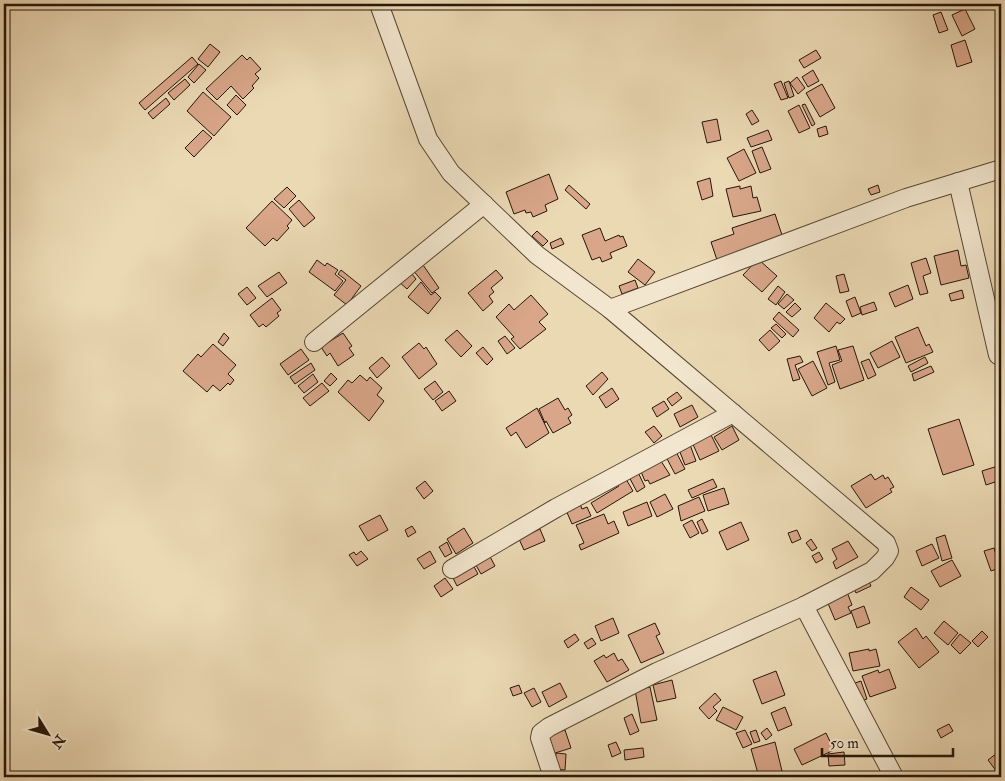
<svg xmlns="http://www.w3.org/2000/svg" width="1005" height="781" font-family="'IM FELL Double Pica',serif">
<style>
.building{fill:#d9a68a;stroke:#261608}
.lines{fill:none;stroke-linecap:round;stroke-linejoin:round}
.minor-casing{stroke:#574733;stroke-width:20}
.minor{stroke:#f2e6ce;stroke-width:18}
</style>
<rect width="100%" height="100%" fill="#ebd9b4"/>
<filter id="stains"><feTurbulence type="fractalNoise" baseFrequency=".004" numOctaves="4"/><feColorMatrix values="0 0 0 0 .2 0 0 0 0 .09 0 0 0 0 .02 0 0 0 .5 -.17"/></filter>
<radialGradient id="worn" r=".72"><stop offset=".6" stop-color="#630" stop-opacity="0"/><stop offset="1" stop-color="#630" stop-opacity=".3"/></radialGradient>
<g class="building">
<path d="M965,9l10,20 -13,7 -10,-21z"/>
<path d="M941,12l7,18 -9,3 -6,-18z"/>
<path d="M965,40l7,22 -15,5 -6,-22z"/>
<path d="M210,44l10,8 -12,15 -10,-8z"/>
<path d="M816,50l5,8 -17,10 -5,-8z"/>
<path d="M242,55l5,5 3,-3 11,12 -6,5 4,4 -7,8 2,2 -11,11 -12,-13 -14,14 -11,-11z"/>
<path d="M192,57l6,7 -53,46 -6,-7z"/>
<path d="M199,64l7,6 -12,13 -6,-6z"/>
<path d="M813,70l6,11 -11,6 -6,-10z"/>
<path d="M797,77l8,11 -7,6 -8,-11z"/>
<path d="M185,79l5,6 -16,15 -6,-7z"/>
<path d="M781,81l7,17 -7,2 -7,-16z"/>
<path d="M789,81l5,15 -5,2 -5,-15z"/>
<path d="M822,84l13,24 -15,9 -14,-24z"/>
<path d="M203,92l28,25 -17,19 -27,-25z"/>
<path d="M236,95l10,10 -9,10 -10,-10z"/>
<path d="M166,98l4,6 -17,15 -5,-6z"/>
<path d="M805,104l10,20 -3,2 -10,-21z"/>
<path d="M799,105l11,23 -11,5 -11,-22z"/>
<path d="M752,110l7,11 -7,4 -6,-11z"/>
<path d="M717,119l4,21 -14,3 -5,-21z"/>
<path d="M826,126l2,8 -9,3 -2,-8z"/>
<path d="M203,130l9,8 -18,19 -9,-9z"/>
<path d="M768,130l4,10 -21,7 -4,-9z"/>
<path d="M762,147l9,22 -11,4 -8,-22z"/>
<path d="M744,149l12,24 -17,8 -12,-23z"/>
<path d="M549,174l9,25 -13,6 2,6 -14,6 -2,-5 -5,1 -1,-3 -11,4 -8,-22z"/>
<path d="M710,178l3,18 -11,4 -5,-18z"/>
<path d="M569,185l21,19 -4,5 -21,-19z"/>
<path d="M878,185l2,7 -9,3 -3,-6z"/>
<path d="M740,186v3l11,-3 2,12 4,-1 4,14 -28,6 -7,-28z"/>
<path d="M287,187l9,9 -12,12 -10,-9z"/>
<path d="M299,200l16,18 -11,9 -15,-18z"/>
<path d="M272,201l20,19 -5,6 2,2 -12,13 -4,-3 -8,8 -19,-18z"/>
<path d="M775,214l8,24 -66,22 -6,-18 23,-8 -2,-6z"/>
<path d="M600,228l5,13 14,-6 1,2 3,-1 4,10 -17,7 2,5 -10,4 -2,-5 -8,3 -10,-25z"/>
<path d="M537,231l11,10 -5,5 -11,-10z"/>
<path d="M561,238l3,6 -12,5 -2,-6z"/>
<path d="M958,250l3,16 5,-1 3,13 -28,7 -7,-29z"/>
<path d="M926,258l5,15 -8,3 5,17 -8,2 -9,-32z"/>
<path d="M638,259l17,13 -10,13 -17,-13z"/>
<path d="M758,259l19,17 -15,16 -19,-17z"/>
<path d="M317,260l8,6 2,-3 11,7 -3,4 8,7 -8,10 -26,-19z"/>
<path d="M421,262l18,26 -7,5 -20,-24z"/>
<path d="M408,269l8,10 -9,10 -9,-8z"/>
<path d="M341,270l20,16 -14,19 -13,-10 12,-15 -8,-6z"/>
<path d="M496,270l7,8 -12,10 3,4 -5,4 4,6 -10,9 -15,-18z"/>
<path d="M279,272l8,11 -20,14 -9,-11z"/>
<path d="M844,274l5,17 -9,2 -4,-17z"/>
<path d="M635,280l3,8 -16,6 -3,-8z"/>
<path d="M421,282l10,13 4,-3 6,6 -13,16 -20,-17z"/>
<path d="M908,285l5,14 -18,8 -6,-14z"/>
<path d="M778,286l7,6 -9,13 -8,-6z"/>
<path d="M247,287l9,11 -9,7 -9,-11z"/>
<path d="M962,290l2,8 -13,3 -2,-7z"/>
<path d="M787,294l7,6 -10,9 -6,-5z"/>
<path d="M531,295l17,19 -9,8 7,7 -26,20 -9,-10 3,-2 -18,-20 13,-13 5,6z"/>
<path d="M855,297l6,16 -9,4 -6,-16z"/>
<path d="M272,298l9,12 -4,3 2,3 -13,11 -3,-3 -4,3 -9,-12z"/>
<path d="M874,302l3,8 -15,5 -2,-8z"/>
<path d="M795,303l6,6 -9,8 -6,-5z"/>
<path d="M826,303l19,16 -5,5 -3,-2 -8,10 -15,-14z"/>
<path d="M779,312l20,18 -6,7 -20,-18z"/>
<path d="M776,324l10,10 -4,4 -11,-10z"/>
<path d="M918,327l8,19 3,-2 4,8 -27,11 -11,-26z"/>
<path d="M457,330l15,16 -11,11 -16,-17z"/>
<path d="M770,330l10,11 -11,10 -10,-11z"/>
<path d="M224,333l5,5 -6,8 -5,-4z"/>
<path d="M343,333l9,13 -3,2 5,7 -16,11 -8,-13 -3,3 -6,-9z"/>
<path d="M505,336l10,12 -8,6 -9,-13z"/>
<path d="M892,341l8,16 -22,11 -8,-15z"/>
<path d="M419,343l5,6 2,-2 11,17 -18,15 -17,-22z"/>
<path d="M213,344l23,21 -8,9 6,6 -4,5 -2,-2 -8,8 -7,-6 -6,7 -24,-21 15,-17 3,3z"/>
<path d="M836,346l4,14 -11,3 6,19 -7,3 -11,-33z"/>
<path d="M853,346l11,34 -24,9 -8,-24 10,-4 -4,-11z"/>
<path d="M483,347l10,12 -6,6 -11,-12z"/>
<path d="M301,349l8,11 -21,15 -8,-11z"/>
<path d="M800,356l3,6 -8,3 5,14 -7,2 -6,-22z"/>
<path d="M382,357l8,9 -13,12 -8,-10z"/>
<path d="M925,357l3,6 -17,9 -3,-6z"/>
<path d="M869,359l7,16 -8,4 -7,-17z"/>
<path d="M813,361l14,27 -15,8 -14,-27z"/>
<path d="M311,363l4,7 -20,14 -5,-7z"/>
<path d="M931,366l3,6 -20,9 -2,-7z"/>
<path d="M602,372l6,7 -15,16 -7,-9z"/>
<path d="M331,373l6,6 -7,7 -6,-5z"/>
<path d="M313,374l5,8 -14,11 -6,-7z"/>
<path d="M360,375l7,6 3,-4 12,11 -5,7 7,6 -15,20 -31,-29 10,-12 4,3z"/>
<path d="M435,381l8,11 -10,8 -9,-11z"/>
<path d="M322,383l7,8 -19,15 -7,-8z"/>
<path d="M612,388l7,11 -13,9 -7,-11z"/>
<path d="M449,391l7,10 -14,10 -7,-10z"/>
<path d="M677,392l5,6 -10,8 -5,-7z"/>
<path d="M558,398l7,12 3,-2 4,7 -4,3 3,5 -18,10 -7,-12 -1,2 -6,-14z"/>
<path d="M664,401l5,8 -12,8 -5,-9z"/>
<path d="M692,405l6,12 -18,10 -6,-13z"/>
<path d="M537,408l12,25 -23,15 -10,-16 -5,4 -5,-8z"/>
<path d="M959,419l15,46 -31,10 -15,-46z"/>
<path d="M654,426l8,10 -8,7 -9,-11z"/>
<path d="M732,426l7,14 -17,10 -8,-13z"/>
<path d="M709,431l10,20 -19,9 -9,-20z"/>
<path d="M689,442l7,19 -11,4 -7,-18z"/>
<path d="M674,448l11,21 -10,5 -11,-21z"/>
<path d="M659,458l11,17 -20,9 -2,-4 -3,1 -6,-14z"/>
<path d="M1001,465v15l-15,5 -4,-14z"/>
<path d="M636,468l9,19 -8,5 -10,-19z"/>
<path d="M623,474l10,17 -36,22 -6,-10 28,-17 -5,-6z"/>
<path d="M871,474l4,6 8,-5 2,4 3,-2 6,10 -4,2 2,3 -26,16 -15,-22z"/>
<path d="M713,479l4,8 -25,11 -4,-8z"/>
<path d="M425,481l8,10 -9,8 -8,-11z"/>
<path d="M724,488l5,16 -21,7 -5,-16z"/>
<path d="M665,494l8,15 -16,8 -7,-15z"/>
<path d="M699,497l6,14 -24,10 -3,-15z"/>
<path d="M579,501l3,8 5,-2 4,9 -19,8 -7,-16z"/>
<path d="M647,502l5,14 -24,10 -5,-14z"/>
<path d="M604,514l4,10 6,-3 5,12 -38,17 -2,-5 5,-2 -8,-18z"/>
<path d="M380,515l8,15 -20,11 -9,-15z"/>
<path d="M702,519l6,12 -6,3 -5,-12z"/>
<path d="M692,520l7,13 -9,5 -7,-13z"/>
<path d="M741,522l8,18 -22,10 -8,-18z"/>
<path d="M412,526l4,6 -8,5 -3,-7z"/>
<path d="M464,528l9,15 -17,11 -9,-15z"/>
<path d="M540,529l5,12 -21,9 -5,-11z"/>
<path d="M797,530l4,9 -9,4 -4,-10z"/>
<path d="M945,535l7,23 -10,3 -6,-23z"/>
<path d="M811,539l6,9 -5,3 -6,-8z"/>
<path d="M848,541l10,16 -22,12 -3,-7 4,-3 -5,-10z"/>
<path d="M447,542l5,11 -7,4 -6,-10z"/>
<path d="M932,544l7,14 -17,8 -6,-15z"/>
<path d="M994,548l6,20 -9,3 -7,-20z"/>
<path d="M361,551l7,8 -11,7 -8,-11 5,-3 2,3z"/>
<path d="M430,551l6,11 -12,7 -7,-10z"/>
<path d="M487,551l8,15 -14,8 -8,-14z"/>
<path d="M819,552l4,7 -7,4 -4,-7z"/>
<path d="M952,560l9,16 -21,11 -9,-16z"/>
<path d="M471,561l7,13 -21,12 -7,-14z"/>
<path d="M866,575l5,11 -15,7 -5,-11z"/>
<path d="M445,578l8,11 -12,8 -7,-11z"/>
<path d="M911,587l18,13 -8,10 -17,-13z"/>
<path d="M847,592l5,13 -4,2 3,6 -16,7 -8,-19z"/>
<path d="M864,606l6,17 -13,5 -6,-17z"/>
<path d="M613,618l6,15 -18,8 -6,-15z"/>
<path d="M944,621l14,12 -10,12 -14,-12z"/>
<path d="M655,623l5,11 -4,2 8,17 -23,10 -13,-28z"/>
<path d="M916,628l7,11 3,-3 13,16 -20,16 -21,-26z"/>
<path d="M982,631l6,6 -10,10 -6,-6z"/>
<path d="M575,634l4,6 -11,8 -4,-7z"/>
<path d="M960,634l11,9 -11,11 -9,-9z"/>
<path d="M592,638l4,6 -8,5 -4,-6z"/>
<path d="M869,649v2l7,-2 4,17 -27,5 -4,-18z"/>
<path d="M614,653l4,8 4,-2 7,11 -22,12 -13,-21 10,-6 2,3z"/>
<path d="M889,669l7,19 -26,9 -8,-21 16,-6 1,3z"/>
<path d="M776,671l9,24 -23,9 -9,-24z"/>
<path d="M672,680l4,18 -19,4 -4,-17z"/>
<path d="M861,681l6,18 -6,2 -6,-18z"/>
<path d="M560,683l7,14 -18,10 -7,-15z"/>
<path d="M519,685l3,8 -9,3 -3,-8z"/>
<path d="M650,687l7,33 -16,3 -6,-33z"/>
<path d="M534,688l7,14 -9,5 -8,-14z"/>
<path d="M715,693l6,7 -8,7 4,4 -8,8 -10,-11z"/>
<path d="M723,707l20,10 -7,13 -20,-10z"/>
<path d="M785,707l7,18 -14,6 -7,-18z"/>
<path d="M632,714l7,17 -9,4 -6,-17z"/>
<path d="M949,724l4,7 -12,7 -4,-8z"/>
<path d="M767,728l5,7 -6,5 -5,-7z"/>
<path d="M565,730l6,18 -19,6 -6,-18z"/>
<path d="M745,730l7,14 -9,4 -7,-15z"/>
<path d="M756,730l4,11 -6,2 -4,-11z"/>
<path d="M826,733l8,17 -32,15 -8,-16z"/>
<path d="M616,742l5,11 -9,4 -4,-12z"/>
<path d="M775,742l7,29 -23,6 -8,-28z"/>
<path d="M643,748l1,9 -19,3 -1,-10z"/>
<path d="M1001,750v25l-1,1 -12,-16z"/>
<path d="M844,752l1,13 -16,1 -1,-12z"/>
<path d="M556,753l10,1 -1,16 -10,-1z"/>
</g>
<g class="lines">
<g class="minor-casing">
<g id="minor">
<path d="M379,4l49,135 23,34 86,82 73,54 296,-111 95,-29"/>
<path d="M958,182l40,173"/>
<path d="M314,342l170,-138"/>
<path d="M452,569l104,-61 177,-95"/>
<path d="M804,606l90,171"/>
<path d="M553,777l-13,-39 1,-5 8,-6 108,-55 147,-66 68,-35 13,-13 4,-7 -3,-8 -276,-234"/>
</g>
</g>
<use href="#minor" class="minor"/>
</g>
<rect width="1005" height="781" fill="none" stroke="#ebd9b4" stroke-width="20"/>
<rect x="5" y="5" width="995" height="771" fill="none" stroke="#261608" stroke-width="2.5"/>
<rect x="10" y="10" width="985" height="761" fill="none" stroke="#261608"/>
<g transform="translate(48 734) rotate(127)" stroke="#f2e6ce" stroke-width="4" paint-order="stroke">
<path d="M0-4L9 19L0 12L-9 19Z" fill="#261608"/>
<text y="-8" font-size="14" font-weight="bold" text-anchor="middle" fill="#261608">N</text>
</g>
<path d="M822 748v8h131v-8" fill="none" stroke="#261608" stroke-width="2.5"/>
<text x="830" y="748" font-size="15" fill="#261608" stroke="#f2e6ce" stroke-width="4" paint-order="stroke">50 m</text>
<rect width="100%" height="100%" filter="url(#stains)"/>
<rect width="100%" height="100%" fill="url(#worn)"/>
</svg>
